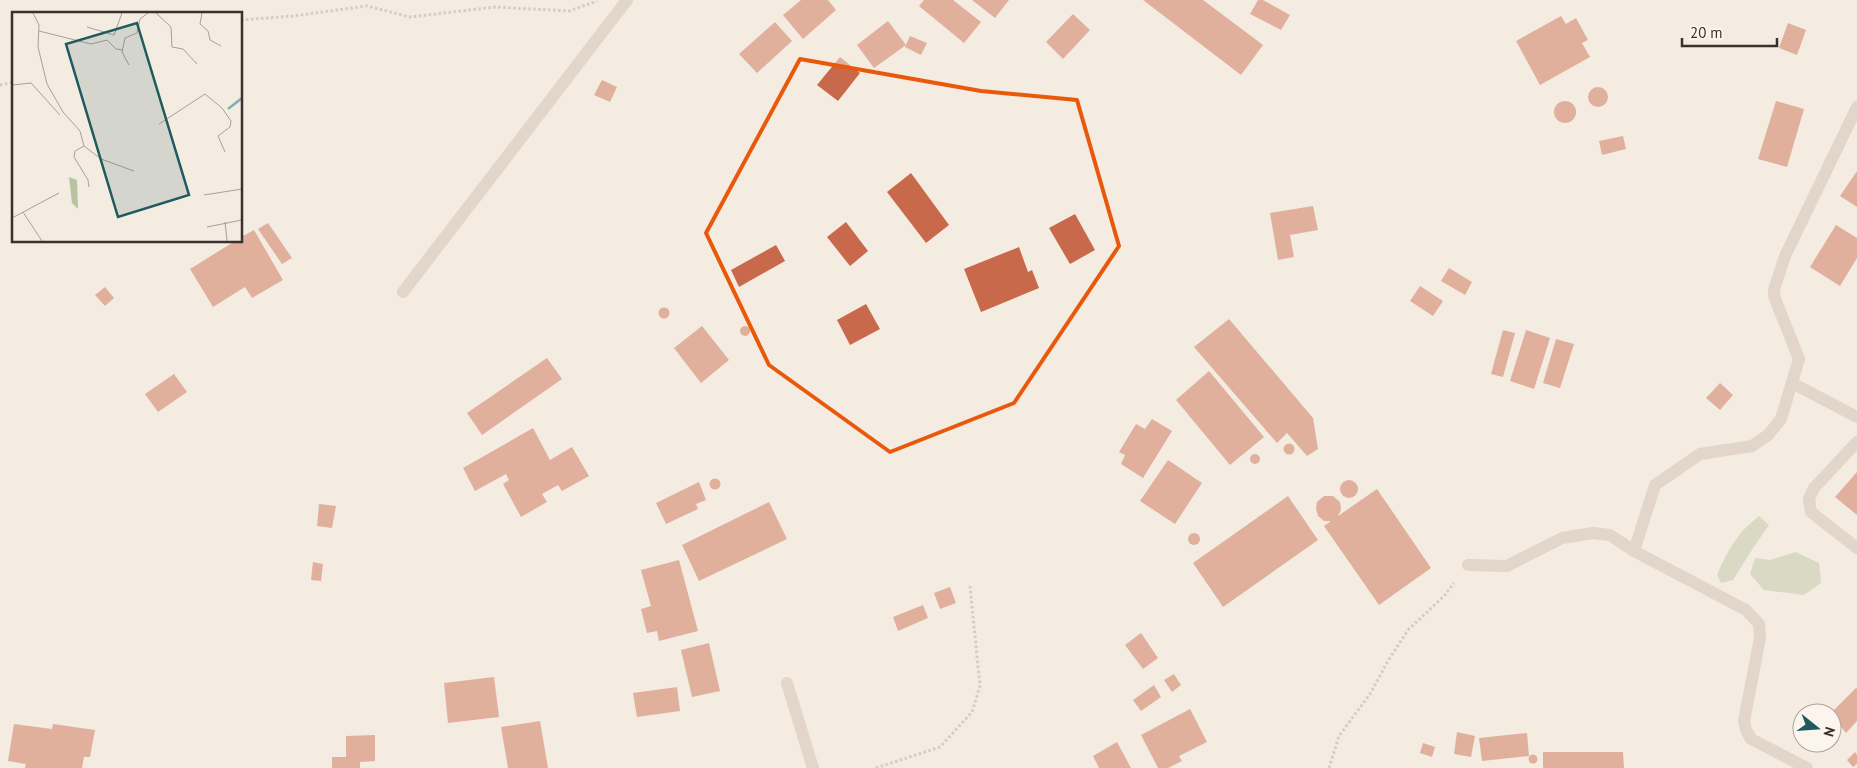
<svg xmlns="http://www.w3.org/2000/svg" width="1857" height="768" font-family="'PT Sans',sans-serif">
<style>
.green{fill:#b8c4a0}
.building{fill:#c8694b}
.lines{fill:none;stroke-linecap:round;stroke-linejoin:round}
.path{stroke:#b9a596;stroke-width:3;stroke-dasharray:2.5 2.5;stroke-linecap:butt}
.minor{stroke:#cdbbac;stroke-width:12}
.marked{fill:none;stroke:#e8590c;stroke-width:4;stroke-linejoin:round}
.inset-river{fill:none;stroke:#7fb0b2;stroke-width:2.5}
.inset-road{fill:none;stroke:#aaa098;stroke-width:1}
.view{fill:#1f5a5e;fill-opacity:0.15;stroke:#1f5a5e;stroke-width:2.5}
.inset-edge{fill:none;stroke:#3b302b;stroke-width:2.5}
</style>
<rect width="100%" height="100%" fill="#f4ebe1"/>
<g class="green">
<path d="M1759,516l10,9 -16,23 -20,32 -12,3 -4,-8c10,-24 21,-43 42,-59z"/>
<path d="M1796,552l23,11 2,20 -17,12 -40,-5 -14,-16 5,-16 15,2z"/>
</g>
<g class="building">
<path d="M801,0h27l8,10 -33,29 -20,-24z"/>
<path d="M924,0h29l28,22 -17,21 -45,-37z"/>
<path d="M972,0h37l-14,18z"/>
<path d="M1143,0h60l60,45 -22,30z"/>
<path d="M1258,0h5l27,15 -9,15 -31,-16z"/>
<path d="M1073,14l17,16 -27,29 -17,-17z"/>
<path d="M1561,16l5,8 10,-6 12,22 -6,3 8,14 -50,28 -24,-44z"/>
<path d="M888,21l18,24 -32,23 -17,-23z"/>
<path d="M775,22l17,19 -35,32 -18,-19z"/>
<path d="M1788,23l18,7 -9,25 -18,-7z"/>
<path d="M910,36l17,7 -6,12 -16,-8z"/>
<path d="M840,57l20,16 -22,28 -21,-16z"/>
<path d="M602,80l15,7 -7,15 -16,-7z"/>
<circle cx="1598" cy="97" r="10"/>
<path d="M1776,101l28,8 -17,58 -29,-8z"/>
<circle cx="1565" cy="112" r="11"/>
<path d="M1623,136l3,13 -24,6 -3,-14z"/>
<path d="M1857,171v36l-17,-11z"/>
<path d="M911,173l38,52 -23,18 -39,-51z"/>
<path d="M1313,206l5,24 -28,5 4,22 -16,3 -8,-47z"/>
<path d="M1075,214l20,36 -25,14 -21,-36z"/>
<path d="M846,222l22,29 -18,15 -23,-29z"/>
<path d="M268,223l24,35 -10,6 -24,-35z"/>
<path d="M1836,225l21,13v20l-17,28 -30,-19z"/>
<path d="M254,230l29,50 -31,18 -7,-11 -32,20 -23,-38 45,-28h6v-4z"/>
<path d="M776,245l9,16 -46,26 -8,-17z"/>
<path d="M1019,247l9,25 4,-2 7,18 -58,24 -17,-43z"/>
<path d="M1449,268l23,14 -7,13 -24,-14z"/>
<path d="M1420,286l23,15 -10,15 -23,-15z"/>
<path d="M105,287l9,11 -9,8 -10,-11z"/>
<path d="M866,304l14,25 -30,16 -13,-25z"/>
<circle cx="664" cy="313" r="5.5"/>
<path d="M1229,319l84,99 5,31 -11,7 -20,-23 -10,10 -83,-96z"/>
<path d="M702,326l27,34 -28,23 -27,-35z"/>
<circle cx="745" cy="331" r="5"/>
<path d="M1503,330l12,3 -12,44 -12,-3z"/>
<path d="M1526,330l24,8 -16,51 -24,-8z"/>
<path d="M1556,339l18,5 -14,44 -17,-5z"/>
<path d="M547,358l15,21 -80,56 -15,-22z"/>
<path d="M1209,371l55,66 -34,28 -54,-65z"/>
<path d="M174,374l13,18 -29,20 -13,-18z"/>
<path d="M1720,383l13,12 -13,15 -14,-12z"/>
<path d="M1152,419l20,12 -29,47 -22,-14 4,-9 -6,-3 17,-28 9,5z"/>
<path d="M533,428l17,32 22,-13 17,29 -27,15 -4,-6 -16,9 5,8 -26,15 -18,-33 6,-4 -3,-6 -31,17 -12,-23z"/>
<circle cx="1289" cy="449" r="5.5"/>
<circle cx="1255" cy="459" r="5"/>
<path d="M1168,460l34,23 -27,41 -35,-23z"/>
<path d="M1857,472v43l-22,-18z"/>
<circle cx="715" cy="484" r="5.5"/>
<circle cx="1349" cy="489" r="9"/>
<path d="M699,482l7,18 -10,4 2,5 -32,15 -10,-21z"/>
<path d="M1377,489l54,79 -52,37 -55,-79 7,-5h-7l-6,-5 -2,-7 1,-7 7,-6h9l7,6 1,8 -3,6z"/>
<path d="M1288,496l30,44 -95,67 -30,-44z"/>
<path d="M769,502l18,37 -88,42 -17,-36z"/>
<path d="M319,504l17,2 -4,22 -15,-2z"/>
<circle cx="1194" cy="539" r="6"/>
<path d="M679,560l19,71 -39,10 -2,-10 -10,2 -6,-24 10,-3 -10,-36z"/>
<path d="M313,562l10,2 -2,17 -10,-1z"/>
<path d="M950,587l6,16 -16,6 -6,-16z"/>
<path d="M923,605l5,13 -30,13 -5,-14z"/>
<path d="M1141,633l17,25 -15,11 -18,-24z"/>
<path d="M709,643l11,48 -28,6 -11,-47z"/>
<path d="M1174,674l7,11 -9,7 -8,-12z"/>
<path d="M494,677l5,40 -51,6 -4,-40z"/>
<path d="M1154,685l7,12 -20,14 -8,-11z"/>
<path d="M677,687l3,24 -43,6 -4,-24z"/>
<path d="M1856,688l1,1v32l-11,12 -5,-6 -7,7 -2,-1v-21z"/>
<path d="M1190,709l17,33 -28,14 3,5 -14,7h-10l-17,-33z"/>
<path d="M540,721l8,47h-40l-7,-41z"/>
<path d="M14,724l38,5 1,-5 42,6 -5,27h-6l-2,11h-57l1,-4 -18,-3z"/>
<path d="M1457,732l18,4 -4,21 -17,-3z"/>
<path d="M1527,733l2,23 -47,5 -3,-23z"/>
<path d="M375,735v26l-15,1v6h-28v-11h14v-21z"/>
<path d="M1117,742l14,26h-32l-6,-12z"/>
<path d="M1423,743l12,4 -3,10 -12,-4z"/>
<path d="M1543,752h80l1,16h-81z"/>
<path d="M1855,752l2,3v9l-4,3 -6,-7z"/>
<circle cx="1533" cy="759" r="4.5"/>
</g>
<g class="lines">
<g class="path">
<path d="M241,20l52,-4 74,-10 43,11 85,-10 74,4 28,-10"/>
<path d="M0,85l14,-3"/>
<path d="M876,768l64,-21 32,-35 8,-26 -10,-100"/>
<path d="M1329,768l10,-32 31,-42 18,-33 20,-31 36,-34 10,-13"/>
</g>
<g class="minor">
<path d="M403,292l224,-292"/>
<path d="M1792,383l65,34"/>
<path d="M1857,442l-43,46 -5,11 2,13 46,36"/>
<path d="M1634,551l21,-66 45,-31 52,-8 16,-11 13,-16 18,-60 -25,-63v-6l11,-34 72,-149"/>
<path d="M1468,565l39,1 55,-28 31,-5 17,2 24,16 112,59 13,14 1,14 -16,83 2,9 5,9 56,29"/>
<path d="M787,683l26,85"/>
</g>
</g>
<path d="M0 0H1857V768H0ZM800,59l181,32 96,9 42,146 -105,157 -124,49 -121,-87 -63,-132z" fill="#f4ebe1" fill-opacity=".55" fill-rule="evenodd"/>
<path class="marked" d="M800,59l181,32 96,9 42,146 -105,157 -124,49 -121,-87 -63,-132z"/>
<g transform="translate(12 12)">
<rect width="230" height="230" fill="#f4ebe1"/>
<path d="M57,165l8,3 1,29 -6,-6z" fill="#b8c4a0"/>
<path class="inset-river" d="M216,97l14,-11"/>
<path class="inset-road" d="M21,1l6,12 -1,22 9,37 16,28 17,19 4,15 17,13 33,12M144,1l15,14 1,20 11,2 14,15M190,1l-2,11 8,7 2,9 11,6M75,15l27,8 8,-22M27,19l52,13 16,-4 9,9 7,1M117,53l-7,-13 3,-14 12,-5 3,-14 8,-6M0,73l19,-2 29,32M147,112l46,-30 17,14 9,13 -1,6 -12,9 7,16M72,134l-9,5 -1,6 14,23 1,7M192,183l38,-6M11,200l19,29M0,206l47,-25M213,210l2,19M195,215l35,-7"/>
<path class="view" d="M125,11l52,172 -71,22 -52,-173z"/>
<rect width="230" height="230" class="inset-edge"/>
</g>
<g transform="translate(1817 728) rotate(107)"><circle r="24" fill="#fbf5ee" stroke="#aea6a0"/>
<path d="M0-4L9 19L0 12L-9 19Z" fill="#1f5a5e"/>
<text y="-8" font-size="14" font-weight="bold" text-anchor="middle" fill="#3b302b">N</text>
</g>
<path d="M1682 38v8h95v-8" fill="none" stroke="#3b302b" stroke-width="2.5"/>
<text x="1690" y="38" font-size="15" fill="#3b302b" stroke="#fbf5ee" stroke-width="4" paint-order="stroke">20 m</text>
</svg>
